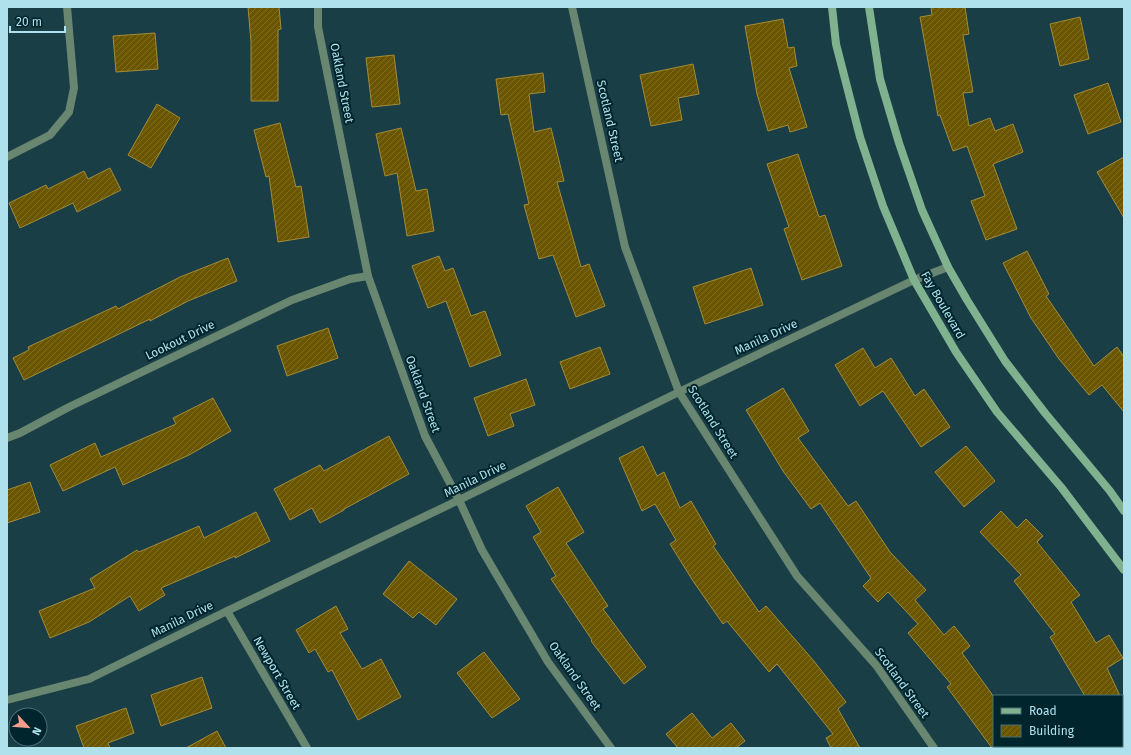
<svg xmlns="http://www.w3.org/2000/svg" width="1131" height="755" font-family="'Fira Sans',sans-serif">
<style>
.building{fill:url(#building-hatch);stroke:#a48b36}
.lines{fill:none;stroke-linecap:round;stroke-linejoin:round}
.street{stroke:#688670;stroke-width:8}
.secondary{stroke:#81b28f;stroke-width:8}
.labels{text-anchor:middle;stroke-width:4;stroke-linejoin:round;paint-order:stroke}
.street-label{font-size:12px;fill:#afe1ed;stroke:#00252c}
</style>
<defs>
<pattern id="building-hatch" width="6" height="6" patternUnits="userSpaceOnUse"><rect width="6" height="6" fill="#6a5600"/><path d="M-1 1l2-2M0 6l6-6M5 7l2-2" fill="none" stroke="#7d6e26"/></pattern>
</defs>
<rect width="100%" height="100%" fill="#1a3e46"/>
<g class="building">
<path d="M248,7h31l2,22 -3,1v71h-27v-59z"/>
<path d="M931,7h34l4,27 -6,1 10,57 -10,1 6,33 21,-8 5,13 18,-7 10,28 -30,12 24,65 -31,11 -15,-39 14,-5 -18,-50 -14,5 -13,-36 -2,1 -18,-99 12,-2z"/>
<path d="M1080,17l9,42 -29,7 -10,-42z"/>
<path d="M783,19l5,29 6,-1 3,19 -8,2 18,59 -17,5 -2,-7 -20,6 -11,-37 -12,-68z"/>
<path d="M155,33l3,36 -42,3 -3,-36z"/>
<path d="M394,55l6,49 -28,3 -6,-49z"/>
<path d="M693,64l6,30 -21,4 4,22 -31,6 -11,-51z"/>
<path d="M543,73l2,19 -16,2 5,38 17,-4 13,53 -7,1 24,85 8,-3 16,42 -29,11 -23,-62 -14,4 -15,-54 5,-1 -21,-90 -7,1 -5,-36z"/>
<path d="M1108,83l13,39 -33,12 -14,-39z"/>
<path d="M157,104l23,14 -29,50 -23,-13z"/>
<path d="M280,123l16,64 5,-1 8,51 -31,5 -9,-66 -3,1 -12,-47z"/>
<path d="M401,128l15,63 11,-2 7,42 -27,5 -10,-63 -12,3 -9,-42z"/>
<path d="M798,154l21,63 6,-2 17,51 -40,14 -18,-51 5,-2 -22,-63z"/>
<path d="M1124,157v61l-27,-46z"/>
<path d="M110,168l11,22 -44,22 -4,-9 -53,25 -11,-25 37,-18 2,4 36,-18 4,8z"/>
<path d="M1027,251l22,43 -3,2 48,70 23,-19 7,10v55l-22,-27 -13,10 -30,-36 -28,-41 -28,-55z"/>
<path d="M439,256l6,15 8,-3 18,48 14,-5 16,44 -31,12 -24,-66 -18,7 -16,-42z"/>
<path d="M228,258l9,23 -49,20 -38,20v-2l-126,61 -11,-22 16,-8 -1,-3 88,-41 2,3 62,-32z"/>
<path d="M751,268l12,37 -58,19 -12,-37z"/>
<path d="M328,328l10,30 -51,18 -10,-30z"/>
<path d="M600,347l10,27 -40,15 -10,-27z"/>
<path d="M863,348l12,20 16,-10 24,38 9,-7 26,38 -29,20 -38,-56 -23,15 -25,-41z"/>
<path d="M526,379l9,26 -25,9 4,12 -26,10 -14,-38z"/>
<path d="M783,388l26,43 -11,7 50,68 8,-5 34,51 36,38 -11,10 29,35 10,-9 16,20 -8,7 32,44v51h-2l-45,-61 4,-3 -43,-51 10,-9 -30,-32 -10,10 -15,-16 8,-8 -51,-75 -9,6 -28,-38 -37,-61z"/>
<path d="M213,398l18,33 -42,24 -66,30 -8,-18 -52,24 -13,-26 45,-22 6,14 75,-33 -3,-6z"/>
<path d="M389,436l20,38 -65,35v1l-24,13 -8,-15 -22,12 -16,-31 46,-24 4,6z"/>
<path d="M643,446l14,30 7,-4 16,36 11,-7 25,43 -3,2 46,66 7,-6 47,54 33,42 -8,7 22,39h-29l-5,-10 7,-4 -56,-70 -8,8 -42,-51 -4,3 -30,-43 -23,-37 6,-4 -21,-36 -13,7 -23,-53z"/>
<path d="M966,446l29,35 -31,26 -29,-35z"/>
<path d="M30,482l10,30 -33,11v-33z"/>
<path d="M558,487l26,45 -18,11 42,63 -5,3 43,58 -22,17 -33,-43 1,-1 -41,-61 5,-3 -23,-39 8,-5 -15,-26z"/>
<path d="M1001,511l16,17 9,-9 17,17 -6,6 43,53 -9,7 25,41 13,-8 14,23 -16,10 13,28h-35l-35,-59 5,-3 -41,-53 7,-6 -41,-43z"/>
<path d="M256,512l14,29 -35,17v-2l-74,32 4,7 -26,16 -9,-15 -41,26 -39,16 -11,-27 56,-23 -5,-9 47,-29 2,2 60,-26 5,12z"/>
<path d="M409,561l48,38 -21,26 -17,-13 -6,6 -30,-24z"/>
<path d="M336,606l12,23 -8,4 22,36 19,-10 20,38 -43,23 -26,-50 -4,2 -13,-23 -6,4 -13,-23z"/>
<path d="M484,652l36,47 -28,19 -35,-45z"/>
<path d="M202,677l10,31 -51,18 -10,-31z"/>
<path d="M126,708l8,25 -26,10 2,5h-26l-8,-22z"/>
<path d="M692,713l20,25 19,-15 14,18 -9,7h-58l-12,-14z"/>
<path d="M217,731l9,17h-40z"/>
</g>
<g class="lines">
<g class="street">
<path d="M318,7v20l50,249 57,160 34,64 23,50 66,112 63,86"/>
<path d="M572,7l53,240 54,145 118,184 79,89 58,83"/>
<path d="M7,157l43,-22 19,-23 5,-24 -7,-81"/>
<path d="M7,438l13,-5 49,-26 223,-107 58,-21 18,-3"/>
<path d="M227,611l80,137"/>
<path d="M7,700l82,-21 138,-68 232,-111 220,-108 235,-112 34,-13"/>
</g>
<g class="secondary">
<path d="M832,7l4,37 24,93 23,69 31,74 42,72 41,60 64,75 63,83"/>
<path d="M869,7l11,72 19,64 23,67 26,57 19,33 38,61 40,52 65,78 14,20"/>
</g>
</g>
<g class="labels">
<g class="street-label">
<text transform="translate(342 83) rotate(79)" y="4">Oakland Street</text>
<text transform="translate(610 121) rotate(77)" y="4">Scotland Street</text>
<text transform="translate(943 305) rotate(60)" y="4">Fay Boulevard</text>
<text transform="translate(766 337) rotate(-25)" y="4">Manila Drive</text>
<text transform="translate(180 340) rotate(-26)" y="4">Lookout Drive</text>
<text transform="translate(423 394) rotate(70)" y="4">Oakland Street</text>
<text transform="translate(713 422) rotate(58)" y="4">Scotland Street</text>
<text transform="translate(475 479) rotate(-26)" y="4">Manila Drive</text>
<text transform="translate(182 619) rotate(-26)" y="4">Manila Drive</text>
<text transform="translate(277 673) rotate(60)" y="4">Newport Street</text>
<text transform="translate(575 676) rotate(55)" y="4">Oakland Street</text>
<text transform="translate(902 683) rotate(54)" y="4">Scotland Street</text>
</g>
</g>
<rect width="1131" height="755" fill="none" stroke="#afe1ed" stroke-width="16"/>
<rect x="993" y="695" width="130" height="52" fill="#00252c" stroke="#467079"/>
<rect x="1001" y="708" width="20" height="6" fill="#81b28f" stroke="#467079"/>
<text x="1029" y="715" font-size="12" fill="#afe1ed">Road</text>
<rect x="1001" y="725" width="20" height="12" fill="url(#building-hatch)" stroke="#467079"/>
<text x="1029" y="735" font-size="12" fill="#afe1ed">Building</text>
<g transform="translate(28 727) rotate(116)"><circle r="19" fill="#00252c" stroke="#467079"/>
<path d="M0-3L7 15L0 10L-7 15Z" fill="#f49d8b"/>
<text y="-6" font-size="11" font-weight="bold" text-anchor="middle" fill="#afe1ed">N</text>
</g>
<path d="M10 26v6h55v-6" fill="none" stroke="#afe1ed" stroke-width="2"/>
<text x="16" y="26" font-size="12" fill="#afe1ed" stroke="#00252c" stroke-width="3" paint-order="stroke">20 m</text>
</svg>
